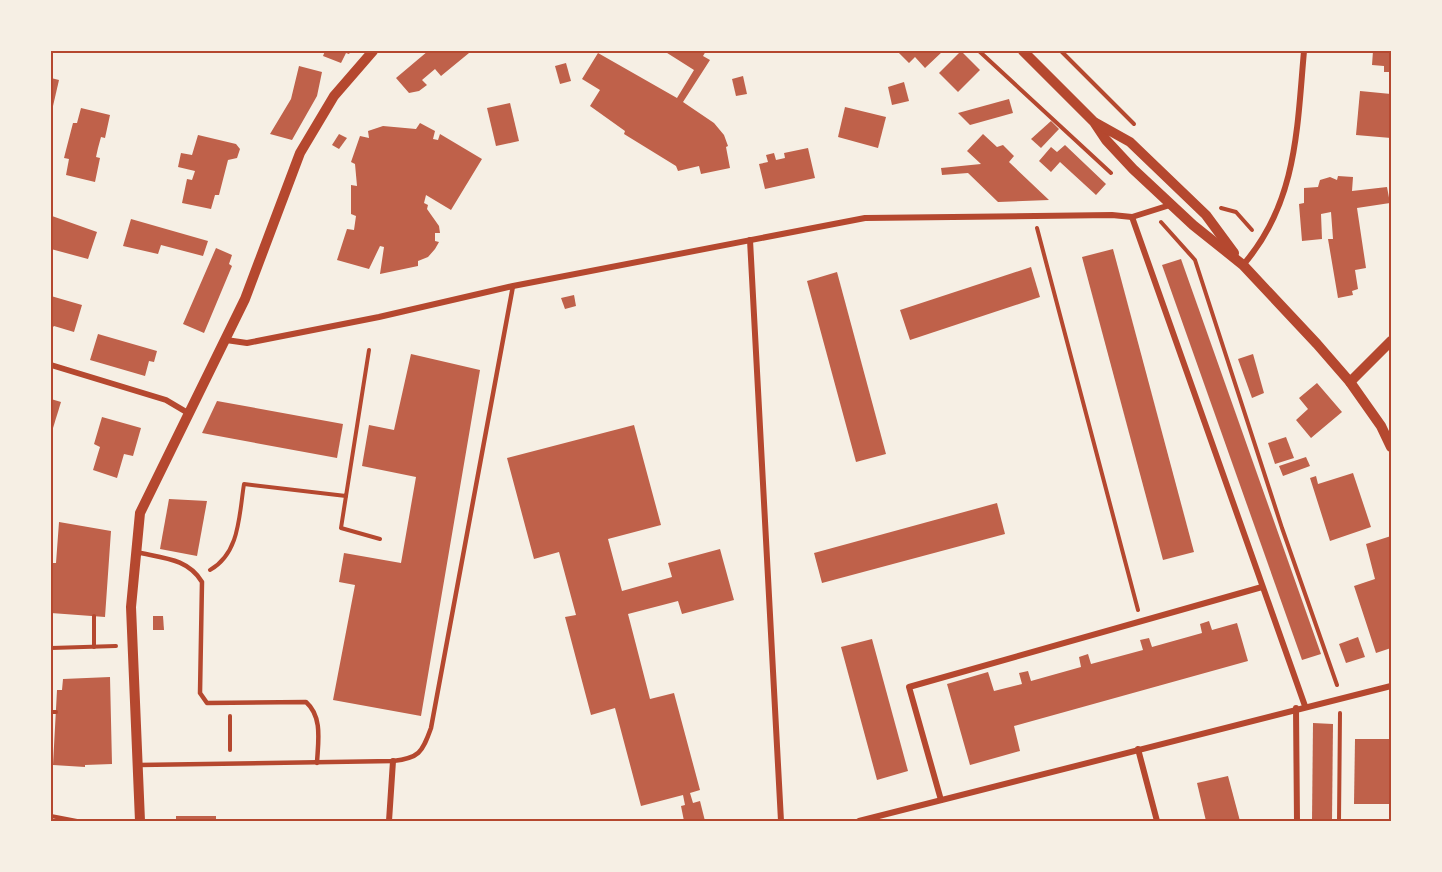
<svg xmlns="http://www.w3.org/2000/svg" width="1442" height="872" font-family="Lora,serif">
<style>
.building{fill:#bf614a}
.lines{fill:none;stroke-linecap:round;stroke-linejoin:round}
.path{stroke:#b5482f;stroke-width:4}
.service{stroke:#b5482f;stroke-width:4.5}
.minor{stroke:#b5482f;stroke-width:6}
.tertiary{stroke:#b5482f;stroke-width:10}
.neatline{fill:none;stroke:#b5482f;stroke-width:2}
</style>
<rect width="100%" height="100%" fill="#f6efe4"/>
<g class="building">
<path d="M325,51h26l-2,3 -3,-1 -5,10 -18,-7z"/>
<path d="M428,51l41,2 -28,23 -6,-7 -13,11 5,5 -8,6 -10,2 -13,-15z"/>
<path d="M664,51h42l-3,5 7,4 -27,42 31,21 10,12 4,11 -2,1 4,21 -29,6 -2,-8 -21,5 -2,-5 -52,-32 1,-3 -35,-25 10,-16 -18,-11 16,-26 79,45 17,-28z"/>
<path d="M897,51h46l-18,17 -10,-11 -6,6z"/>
<path d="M961,51l19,19 -22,22 -19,-19z"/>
<path d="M1373,51h18v21h-7v-6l-12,-1z"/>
<path d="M566,63l5,18 -11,3 -5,-18z"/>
<path d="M299,66l23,6 -5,24 -25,44 -22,-6 21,-35z"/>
<path d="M743,76l4,18 -11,2 -4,-17z"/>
<path d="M51,78l8,2 -6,26h-2z"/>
<path d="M904,82l5,19 -17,4 -4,-18z"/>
<path d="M1360,91l31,3v44l-35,-3z"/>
<path d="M1009,99l4,14 -43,12 -12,-12z"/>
<path d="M510,103l9,38 -23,5 -9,-38z"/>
<path d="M845,107l41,10 -8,31 -40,-11z"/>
<path d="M81,108l29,7 -5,23 -4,-1 -3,11 -2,9 4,1 -5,24 -29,-7 3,-16 -5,-1 2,-8 7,-27h4z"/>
<path d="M1051,121l8,8 -18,19 -10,-9z"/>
<path d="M420,123l15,8 -2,8 5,1 2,-6 42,25 -31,51 -25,-15 -2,8 4,2 -1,4 12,17 1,7h-5v8l4,1 -4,7 -7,8 -10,4v5l-38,8 4,-27 -4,-1 -11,23 -32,-9 10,-31 7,1 2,-14 -5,-2v-29l6,1 -2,-22 -4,-2 9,-26 9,2 -1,-7 15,-5 33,3z"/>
<path d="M339,134l8,4 -8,11 -7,-4z"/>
<path d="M983,134l14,13 6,-2 11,11 -5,6 40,38 -51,2 -30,-29 -26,2 -1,-7 40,-4 -14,-13z"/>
<path d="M198,135l38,9 4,5 -3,9 -9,2 -9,35h-4l-4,14 -29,-6 5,-24 5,1 3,-9 -17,-4 3,-14 11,2z"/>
<path d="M1065,145l41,39 -10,11 -36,-33 -9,10 -12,-11 12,-14 6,5z"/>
<path d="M808,148l7,30 -50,11 -6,-25 9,-2 -2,-7 8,-2 2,7 9,-2 -1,-5z"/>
<path d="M1338,176l15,1 -1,14 35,-4 3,16 -33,5 9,60 -11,2 3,19 -6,2 1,4 -15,3 -10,-59h5l-2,-27 -10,2 1,25 -20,2 -3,-37 5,-1v-15l14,-1 2,-7 10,-3 7,3z"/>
<path d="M52,216l45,16 -9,27 -37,-10z"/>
<path d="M131,219l77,22 -5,15 -42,-11 -3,9 -35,-8z"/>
<path d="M216,248l16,7 -3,9 3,2 -28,67 -21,-9z"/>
<path d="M1113,249l81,303 -31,8 -81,-303z"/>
<path d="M1181,259l140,395 -19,6 -140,-395z"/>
<path d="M1031,267l9,30 -130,43 -10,-30z"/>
<path d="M837,272l49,182 -30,8 -49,-181z"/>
<path d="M574,295l2,11 -11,3 -4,-11z"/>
<path d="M51,296l31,9 -8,27 -20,-6 -3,3z"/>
<path d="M98,334l59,17 -3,11 -5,-1 -4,15 -55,-16z"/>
<path d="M411,354l69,16 -59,346 -88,-16 22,-115 -16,-3 5,-29 57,10 15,-86 -54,-11 7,-41 25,5z"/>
<path d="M1253,354l11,39 -12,5 -14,-39z"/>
<path d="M1317,383l25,29 -31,26 -15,-18 12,-11 -9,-11z"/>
<path d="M51,399l10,3 -8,26h-2z"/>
<path d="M217,401l126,23 -6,34 -135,-25z"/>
<path d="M102,417l39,11 -8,28 -9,-2 -7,24 -24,-8 7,-23 -6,-3z"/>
<path d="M634,425l27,100 -53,14 14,52 50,-14 -4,-14 52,-14 14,51 -52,14 -4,-13 -50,13 22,85 24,-6 26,97 -10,3 3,10 7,-2 5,20h-21l-3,-15 4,-1 -2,-10 -42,11 -26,-98 -24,7 -26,-98 11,-2 -17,-63 -25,7 -27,-101z"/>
<path d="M1286,437l8,21 -19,6 -7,-21z"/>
<path d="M1306,457l4,9 -27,10 -4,-10z"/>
<path d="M1353,473l18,54 -41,14 -20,-63 6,-2 2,8z"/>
<path d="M169,499l38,2 -10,55 -37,-7z"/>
<path d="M997,503l8,31 -183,49 -8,-30z"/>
<path d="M59,522l52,9 -6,86 -54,-4v-50h5z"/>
<path d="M1391,536v112l-15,5 -22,-67 21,-7 -9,-35z"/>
<path d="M153,616h10l1,14h-11z"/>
<path d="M1209,621l3,9 25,-7 11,38 -234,65 6,25 -50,14 -23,-81 41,-12 6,19 28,-7 -3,-11 9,-2 3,10 50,-14 -2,-10 9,-3 3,10 52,-14 -3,-10 9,-2 3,9 50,-14 -2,-9z"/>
<path d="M1358,637l7,20 -19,6 -7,-19z"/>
<path d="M872,639l36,132 -31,9 -36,-133z"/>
<path d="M110,677l2,87 -27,1v2l-32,-2 4,-75h5l1,-11z"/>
<path d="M1313,723l20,1 -1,97h-20z"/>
<path d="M1355,739h36v65h-37z"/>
<path d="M1228,776l12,45h-34l-9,-38z"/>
<rect x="176" y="816" width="40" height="5"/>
</g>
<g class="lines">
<g class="path">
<path d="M979,51l132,122"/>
<path d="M1061,51l73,73"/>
<path d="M1221,208l15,4 16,18"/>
<path d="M1161,222l34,38 87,268 55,157"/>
<path d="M1037,228l101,382"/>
<path d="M346,496l-5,32 39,11"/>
<path d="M210,570c30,-17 29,-55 34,-86l102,12 23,-146"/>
<path d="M94,616v31"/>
<path d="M51,648l65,-2"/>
<path d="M51,712h5"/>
<path d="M230,750v-34"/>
<path d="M51,816l26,5"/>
<path d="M1339,821l1,-108"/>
</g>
<g class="service">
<path d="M136,552c26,6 52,6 66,30l-2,111 7,10 99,-1c17,15 12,40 11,61"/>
<path d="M139,765l254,-4c26,-3 29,-8 38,-33l82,-442"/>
</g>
<g class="minor">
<path d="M1132,217l173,489"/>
<path d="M750,240l31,581"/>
<path d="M1243,265c54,-62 54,-136 61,-214"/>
<path d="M226,340l21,3 132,-26 134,-31 352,-68 247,-3 20,2 38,-12"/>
<path d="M51,365l115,35 22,13"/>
<path d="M1296,708l1,113"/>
<path d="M1138,749l19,72"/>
<path d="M941,800l-32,-113 353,-100"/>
<path d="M389,821l4,-60"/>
<path d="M859,821l532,-135"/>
</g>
<g class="tertiary">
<path d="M1023,51l71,71 12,18 27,29 60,56 50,40 74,79 33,38 31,44 10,21"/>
<path d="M1096,123l34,19 76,73 28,38"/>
<path d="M1350,382l41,-41"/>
<path d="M140,821l-9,-214 9,-94 105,-214 55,-146 34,-57 39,-45"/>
</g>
</g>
<rect width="1442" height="872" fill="none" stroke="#f6efe4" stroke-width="105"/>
<rect x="52" y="52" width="1338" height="768" class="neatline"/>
</svg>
